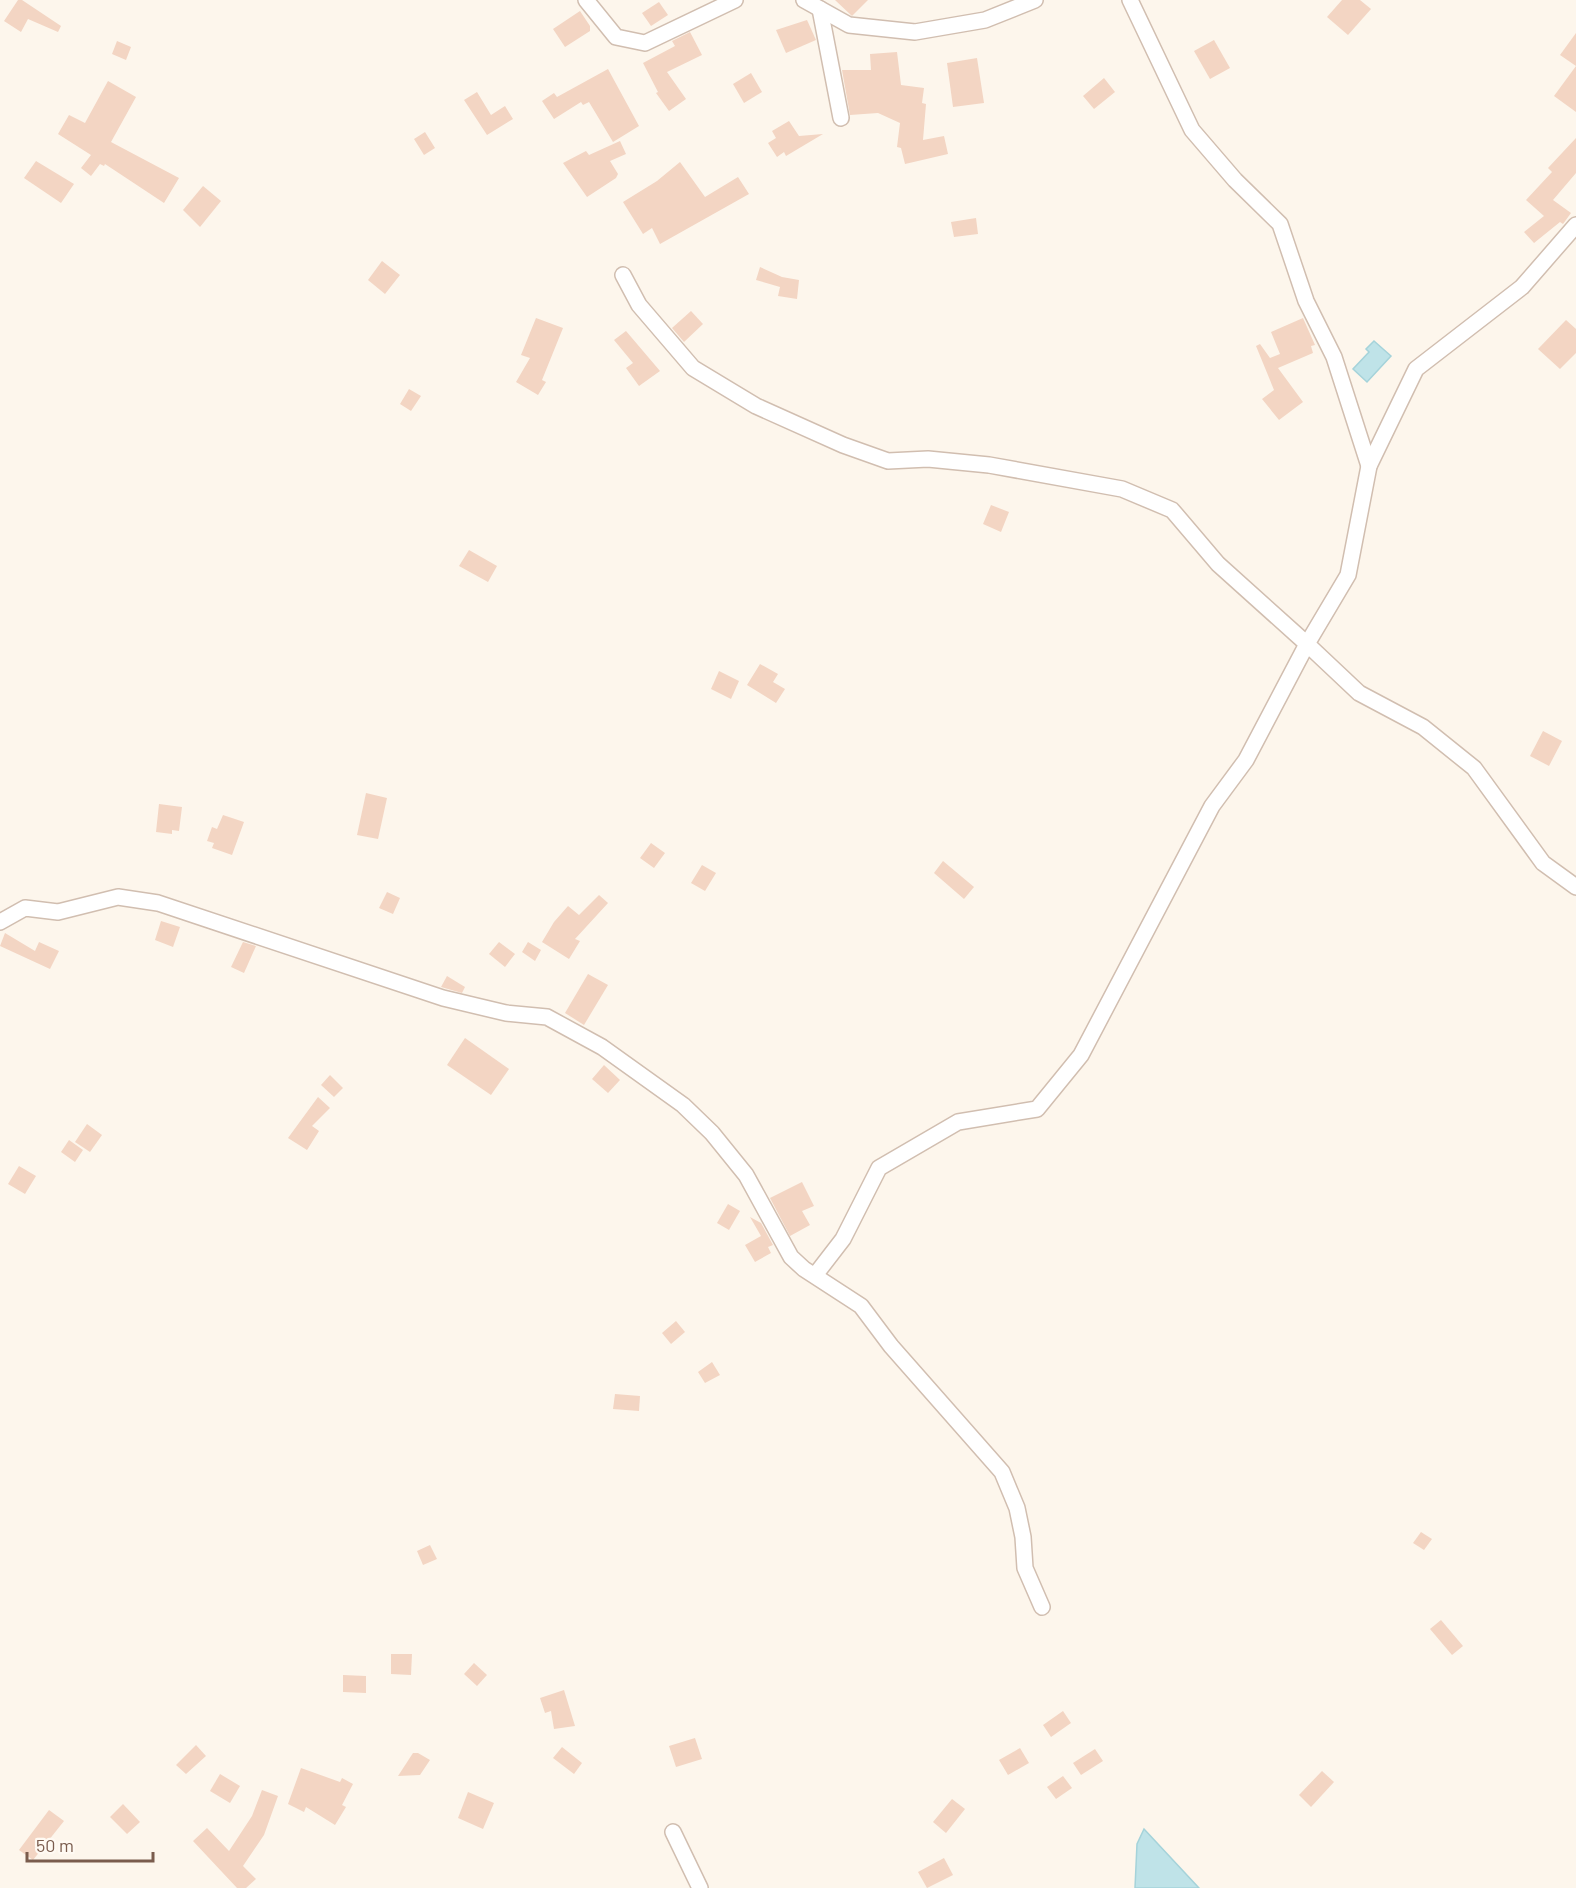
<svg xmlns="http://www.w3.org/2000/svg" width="1576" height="1888" font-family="Barlow,sans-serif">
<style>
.water{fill:#bfe3e8;stroke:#a5d3da;stroke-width:1.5}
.building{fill:#f3d5c3}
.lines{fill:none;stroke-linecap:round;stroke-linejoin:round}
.street-casing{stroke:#d1beb0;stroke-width:18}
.street{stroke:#fff;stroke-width:15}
</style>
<rect width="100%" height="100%" fill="#fdf6ec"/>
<g class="water">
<path d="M1374,341l17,15 -24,26 -14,-13 16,-17 -3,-3z"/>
<path d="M1144,1829l55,59h-64l2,-44z"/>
</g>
<g class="building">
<path d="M18,0h4l39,26 -3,6 -30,-13 -7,13 -17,-11z"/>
<path d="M835,0h33l-16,16z"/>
<path d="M1342,0h18l11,9 -23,26 -21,-18z"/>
<path d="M659,2l9,13 -17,11 -9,-13z"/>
<path d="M580,11l10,15v5l-25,16 -12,-18z"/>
<path d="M807,20l9,20 -30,13 -10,-23z"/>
<path d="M690,32l12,23 -35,17 19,27 -17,12 -13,-18 2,-1 -15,-29 32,-17 -3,-5z"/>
<path d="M1576,33v33l-16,-11z"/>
<path d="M1214,40l16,28 -20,11 -16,-28z"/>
<path d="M117,41l14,6 -5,13 -14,-6z"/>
<path d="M897,52l4,33 23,3 -2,15 4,1 -3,36 21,-4 4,18 -43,10 -4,-16 -4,-1 3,-24 -22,-10 -28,2 -8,-45h29l-1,-16z"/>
<path d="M977,58l7,45 -31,4 -6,-44z"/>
<path d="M1576,66v46l-22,-16z"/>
<path d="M608,69l31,57 -26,16 -24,-40 -6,3 -2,-3 -27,17 -12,-18 12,-8 3,4z"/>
<path d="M751,73l11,19 -18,11 -11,-19z"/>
<path d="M1104,78l11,14 -21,17 -11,-13z"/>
<path d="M108,81l28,16 -25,45 68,36 -15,25 -59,-39 -1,2 -4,-2 -9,12 -10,-8 10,-13 -33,-21 11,-19 16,8z"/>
<path d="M477,92l14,23 14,-9 8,13 -26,16 -23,-35z"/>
<path d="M789,121l10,15 24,-2 -37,22 -2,-4 -7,5 -9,-14 8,-5 -4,-7z"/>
<path d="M425,132l10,16 -11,7 -10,-16z"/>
<path d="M1576,138v35l-23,27 18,13 -8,11 -3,-2 -26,21 -10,-11 20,-16 -18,-16 26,-28 -4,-4z"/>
<path d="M620,141l6,13 -16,7 8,13 -2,4 -29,19 -24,-34 23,-12 3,4z"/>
<path d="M36,161l38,23 -13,19 -37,-25z"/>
<path d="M680,162l25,35 33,-20 11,17 -89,50 -8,-16 -9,6 -20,-32 34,-21z"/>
<path d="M203,186l18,15 -21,26 -17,-17z"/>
<path d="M976,218l2,16 -24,3 -3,-15z"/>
<path d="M382,261l18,14 -15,19 -17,-14z"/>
<path d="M760,267l22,10 17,3 -2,19 -19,-3 2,-9 -24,-7z"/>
<path d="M691,311l12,13 -19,18 -12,-14z"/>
<path d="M536,318l27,10 -21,52 4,2 -8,13 -22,-13 14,-24 -9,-3z"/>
<path d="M1303,318l12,27 -4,1 2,7 -35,15 25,34 -24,18 -17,-21 12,-9 -18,-44 4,-2 10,14 10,-4 -9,-22z"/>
<path d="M1566,320l10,9v24l-16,16 -22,-20z"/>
<path d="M626,331l34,40 -21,15 -13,-18 7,-5 -19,-23z"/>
<path d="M409,389l12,7 -10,15 -11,-7z"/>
<path d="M991,505l18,7 -8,20 -18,-8z"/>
<path d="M469,550l28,16 -9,16 -29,-16z"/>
<path d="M760,664l18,10 -5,8 12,7 -9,14 -29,-18z"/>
<path d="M719,671l20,10 -8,18 -20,-10z"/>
<path d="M1543,731l19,10 -13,25 -19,-10z"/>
<path d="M366,793l21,5 -9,41 -21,-4z"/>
<path d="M159,804l23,3 -3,24 -7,-1v4l-16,-2z"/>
<path d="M223,815l21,7 -12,33 -20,-7 2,-5 -7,-2 5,-14 5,2z"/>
<path d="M651,843l14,10 -11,15 -14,-10z"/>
<path d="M943,861l31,26 -10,12 -30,-26z"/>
<path d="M702,865l14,8 -11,18 -14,-8z"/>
<path d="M387,892l13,6 -7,16 -14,-6z"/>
<path d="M599,895l9,8 -33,36 5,2 -11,18 -27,-17 12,-20 14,-16 11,9z"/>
<path d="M161,921l19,6 -7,20 -18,-7z"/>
<path d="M5,933l30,18 4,-9 20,9 -9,18 -50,-23z"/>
<path d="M243,942l13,4 -12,27 -13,-6z"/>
<path d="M499,942l16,12 -10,13 -16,-13z"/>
<path d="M528,942l13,8 -6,11 -13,-9z"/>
<path d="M588,974l20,11 -24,40 -19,-12z"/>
<path d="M447,976l18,11 -3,6 -21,-6z"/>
<path d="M465,1038l44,31 -18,26 -44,-30z"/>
<path d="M604,1065l16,15 -12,13 -16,-14z"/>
<path d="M330,1075l13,13 -9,9 -13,-12z"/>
<path d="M318,1097l12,11 -18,18 7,5 -12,19 -19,-12z"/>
<path d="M87,1124l15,11 -12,17 -15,-10z"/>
<path d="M69,1140l14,10 -8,12 -14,-10z"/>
<path d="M19,1166l17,10 -11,18 -17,-10z"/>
<path d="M802,1182l12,24 -12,5 8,14 -20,11 -20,-38z"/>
<path d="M728,1204l12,7 -11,19 -12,-7z"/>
<path d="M750,1217l11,6 12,22 -5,2 3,6 -16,9 -10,-17 16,-9z"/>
<path d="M676,1321l9,11 -14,12 -9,-11z"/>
<path d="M712,1362l8,13 -15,8 -7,-11z"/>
<path d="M615,1394l25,2 -1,15 -26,-2z"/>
<path d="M1421,1532l11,7 -8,11 -11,-7z"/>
<path d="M430,1545l7,14 -14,6 -6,-14z"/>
<path d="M1441,1620l22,26 -11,9 -22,-26z"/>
<path d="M391,1654h21l-1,21 -20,-1z"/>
<path d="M474,1663l13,12 -10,11 -13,-12z"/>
<path d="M343,1675l23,1v17l-23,-1z"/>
<path d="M564,1690l11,36 -21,3 -3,-18 -6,2 -5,-15z"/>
<path d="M1063,1711l8,12 -20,14 -8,-12z"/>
<path d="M695,1738l7,21 -26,8 -7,-21z"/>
<path d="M196,1745l10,11 -20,18 -10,-9z"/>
<path d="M562,1747l20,16 -8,11 -21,-16z"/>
<path d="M1020,1748l9,15 -21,12 -9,-15z"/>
<path d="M1095,1749l8,12 -22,14 -8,-12z"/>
<path d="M413,1753h5l12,7 -10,15 -22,1z"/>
<path d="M301,1768l39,14 2,-4 11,6 -11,21 4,2 -11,18 -29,-18 -2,5 -16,-8z"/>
<path d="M1322,1771l12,11 -23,25 -12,-12z"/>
<path d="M220,1774l20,12 -10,17 -20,-12z"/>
<path d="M1063,1776l9,12 -16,11 -9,-12z"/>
<path d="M262,1790l16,6 -14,39 -21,31 13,13 -10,9h-9l-44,-47 14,-13 22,23 23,-35z"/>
<path d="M468,1792l26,11 -11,26 -25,-11z"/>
<path d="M952,1799l13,10 -19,24 -13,-11z"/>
<path d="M123,1804l17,18 -13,12 -17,-17z"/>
<path d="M49,1810l15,11 -31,39 -14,-10z"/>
<path d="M944,1858l9,17 -26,13 -9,-16z"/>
</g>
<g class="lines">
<g class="street-casing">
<g id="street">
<path d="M586,0l30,37 29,6 90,-43"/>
<path d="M804,0l45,25 66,7 70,-12 50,-20"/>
<path d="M1130,0l62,130 43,50 45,44 26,77 28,56 35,109"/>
<path d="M820,9l21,109"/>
<path d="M1576,225l-54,62 -106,82 -47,97 -21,109 -41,69 52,49 64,34 51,41 69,95 33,24"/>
<path d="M623,275l16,30 54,63 63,38 87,39 45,16 40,-2 61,6 133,24 50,21 46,54 89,80 -61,116 -34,46 -131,249 -44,54 -79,13 -79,46 -36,71 -27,35"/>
<path d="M0,922l25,-14 33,4 60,-15 40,6 285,95 63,15 41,4 55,30 81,58 29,28 34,42 45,82 13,12 57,37 30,40 111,126 15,36 6,29 2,31 17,39"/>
<path d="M673,1832l27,56"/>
</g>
</g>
<use href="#street" class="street"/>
</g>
<path d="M27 1852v9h126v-9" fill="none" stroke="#7a5c4d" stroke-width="3"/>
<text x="36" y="1852" font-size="18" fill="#7a5c4d" stroke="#fffaf3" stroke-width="4.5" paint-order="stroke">50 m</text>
</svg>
